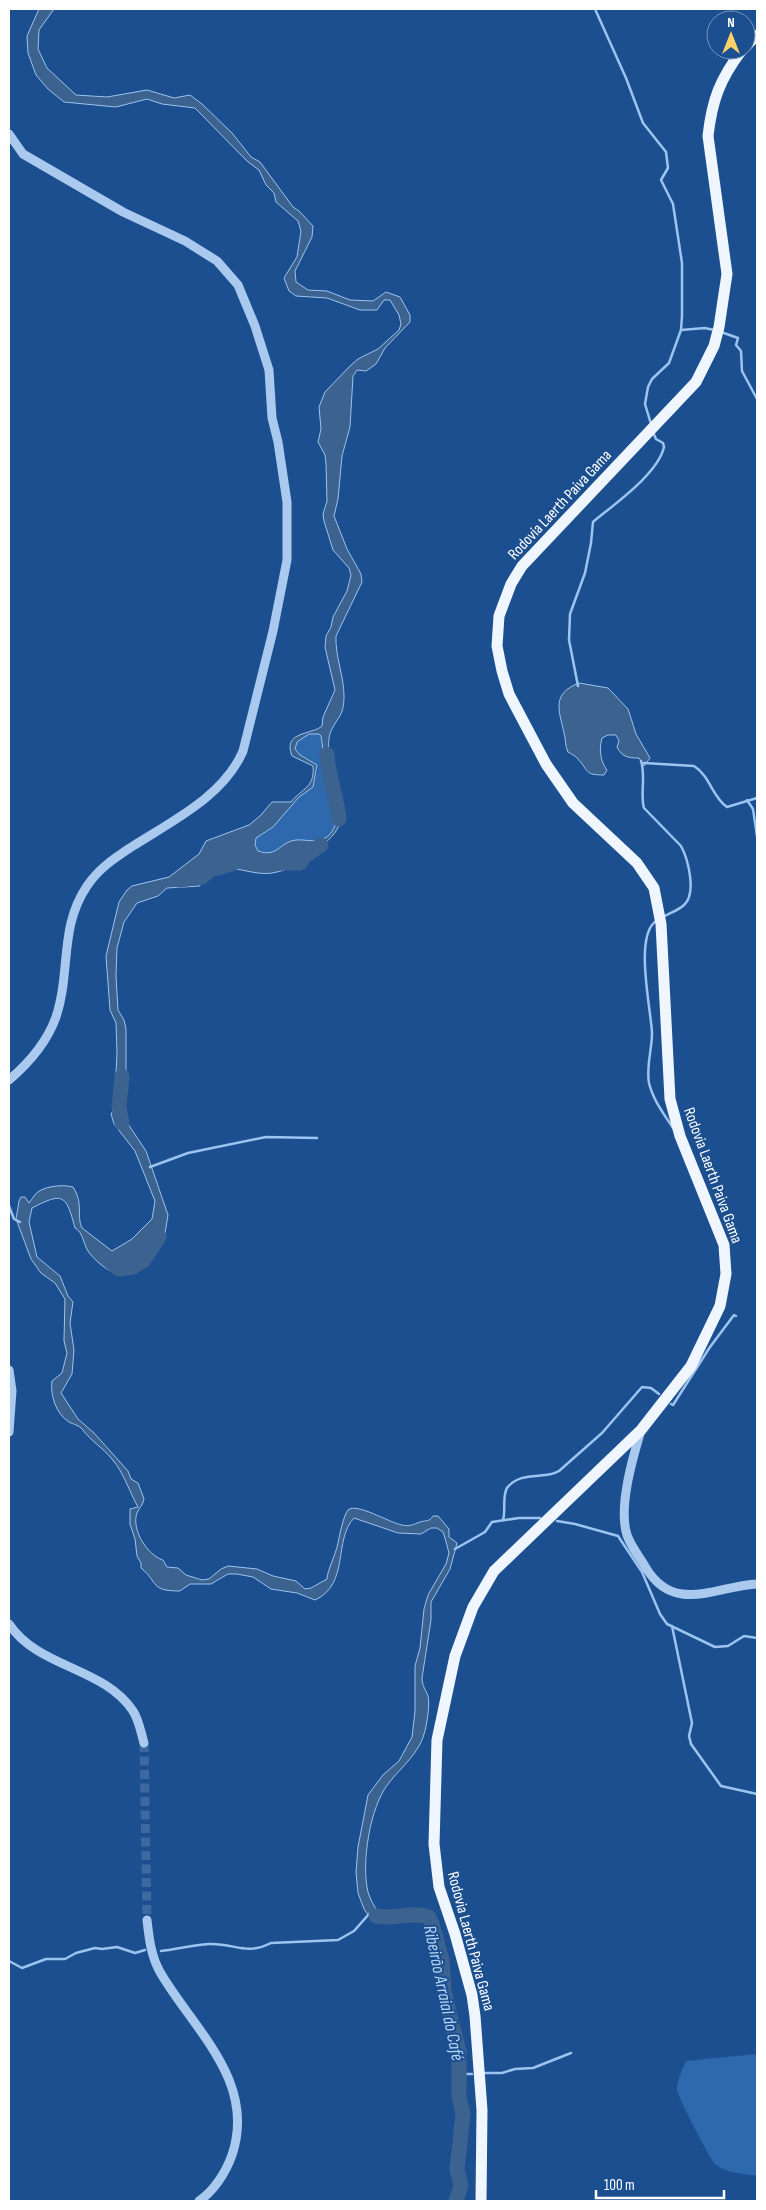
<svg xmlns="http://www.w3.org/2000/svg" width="766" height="2210" font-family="'Sofia Sans Condensed',sans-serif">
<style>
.green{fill:#2e69ad}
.water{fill:#3c6290;stroke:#9cc4f0;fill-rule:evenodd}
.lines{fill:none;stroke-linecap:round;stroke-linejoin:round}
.stream{stroke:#9cc4f0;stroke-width:2.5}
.river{stroke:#3c6290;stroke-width:15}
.minor-tunnel{stroke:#3d69a0;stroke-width:9;stroke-dasharray:9 4.5;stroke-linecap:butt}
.minor{stroke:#a9c9ee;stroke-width:9}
.major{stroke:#f0f6ff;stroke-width:11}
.labels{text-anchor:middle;stroke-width:4;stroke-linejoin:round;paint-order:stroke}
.street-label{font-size:16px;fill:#fff;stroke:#1b4f8f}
.water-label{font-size:18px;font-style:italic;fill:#b5d3f5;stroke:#1b4f8f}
</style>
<rect width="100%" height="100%" fill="#1b4f8f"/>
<g class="green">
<path d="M319,733c6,11 0,27 6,38 2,3 5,5 7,9 6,17 11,51 -9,60 -8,3 -15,-1 -23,0 -11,2 -18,9 -28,13l-14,-2 -3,-6 1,-7 12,-7 31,-34 14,-10 5,-18c-7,-12 -17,-10 -23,-20 3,-13 12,-15 24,-16z"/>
<path d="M757,2054v122c-11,-2 -31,-3 -41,-11 -6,-5 -38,-68 -39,-75 0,-10 5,-20 9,-29z"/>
</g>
<g class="water">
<path d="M39,9h15l-15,21 -1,19 9,19 29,27 31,2 40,-7 27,8 16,-3 12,9 30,29 19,24 9,5 33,45 6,4 14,15 -1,11 -17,34 1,11 12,8 19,1 23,9 23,1 13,-9 14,5 10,18v7l-25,26 -9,16 -10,7 -9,-1 -4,6 -3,51 -8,29 -4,43 -4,17 13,33 14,25 1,8 -26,54c-1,20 8,40 8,60 0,20 -6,20 -13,35 -3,5 -2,16 -3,22 0,15 7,23 11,36 10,35 -4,51 -34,66 -3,2 -4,6 -7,8 -6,5 -14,7 -21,9 -14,4 -28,-1 -41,-3 -10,-2 -25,-1 -34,0l-5,4 3,13 -33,2 -9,8 -21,7 -13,19 -7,26 -1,28 2,34 6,10 2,9v64l-3,17 1,8 22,33 22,64 -3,18 -7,12 -19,13 -10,4 -8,8 -1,4c-11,-1 -26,-14 -32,-23 -5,-8 -5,-19 -13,-23 -9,-34 -12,-36 -43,-20l-3,14 8,35 23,19 8,20 5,6 -3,21 4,27 -2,24 -11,19 17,26 16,14 34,38 3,8 7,4 6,16c-1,6 -5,9 -7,14 -6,16 10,42 26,47l4,7 11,1 8,7 16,5 7,-1 12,-10 7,-3 29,3 16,7 23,5 9,8 6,-1 16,-9c0,-8 9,-25 11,-36 1,-6 6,-29 10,-33 8,-8 42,13 54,15 8,2 12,-1 18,-3 7,-2 9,0 13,-6h5l11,13v8l8,6 -7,26 -19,33v18l-9,58c0,8 4,12 6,18 2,9 -1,26 -3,35 -5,22 -24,36 -37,53 -18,23 -27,79 -20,108 2,7 6,14 10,20l17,1 -3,8 -5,1 -16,-3 -7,-10 -6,-16 -2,-21 2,-25 10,-52 15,-20 16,-14 13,-24 3,-26v-45l5,-18 4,-39 4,-14 18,-31 3,-11 -4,-15 -2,-6 -6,-4h-6l-10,6 -23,-1 -44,-15c-21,22 -4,66 -39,82l-18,-7 -26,-4 -18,-12 -16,-3h-9l-17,10h-21l-10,7c-30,0 -21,-8 -39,-23v-5l-4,-7 -2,-17 -5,-15v-15l8,-2c-9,-16 -14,-34 -26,-48 -9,-11 -21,-18 -30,-30 -2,-3 -9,-5 -13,-7 -13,-8 -19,-27 -17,-41l10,-8 5,-20 -3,-12 1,-42 -10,-16 -14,-10 -10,-14 -15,-40 3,-18 2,-4h4l4,6c2,-2 3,-5 5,-7 6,-10 29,-12 39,-9 11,17 3,28 9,41l30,23 20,-12 20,-20 3,-18 -20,-50 -21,-27 -3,-10 10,-16 -6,-5 2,-40 -1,-30 -6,-13 -4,-54 13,-54 8,-12 5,-4 37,-9 30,-23 7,-13 43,-16 11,-9 12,-14h19c11,-14 24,-14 22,-36l-21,-10c-10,-25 20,-21 30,-30l1,-9 12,-27 -10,-43 1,-11 5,-9 2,-10 14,-26 4,-16 -2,-7 -16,-18 -9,-29 -1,-7 4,-13 -1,-37 -1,-9 -7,-13 3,-13 -2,-22 6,-15 25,-26 8,-7 20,-10 21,-19 2,-6 -2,-9 -9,-15h-6l-7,10h-17l-33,-12 -31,-2 -7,-5 -5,-13 13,-21 4,-26 -3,-10 -22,-19 -2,-9 -8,-8 -7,-15 -12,-9 -52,-53 -33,-4 -15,-5 -31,8 -52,-5 -16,-13 -12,-14 -8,-22 -1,-17zM309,734h10l2,2c2,10 2,21 3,31 0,5 6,8 8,13 6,16 11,51 -9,59 -8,4 -18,0 -27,1 -17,2 -18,18 -38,11l-3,-6 1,-7 17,-11 26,-30 14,-10 4,-22 -17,-10 -5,-6 2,-7z"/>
<path d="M579,683l29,5 20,21 8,25 14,24 -6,8 -5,-8c-11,0 -17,-1 -22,-11l2,-6 -3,-6h-8l-6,3c-3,11 -2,23 5,32l-3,5c-20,0 -15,-4 -26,-16 -2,-3 -7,-5 -10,-7 -3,-6 -2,-12 -4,-19 -5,-23 -13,-39 15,-50z"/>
</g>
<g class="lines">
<g class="stream">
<path d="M595,9l31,69 17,45 23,29 2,16 -7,12 12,24 9,59v53l-1,14 -12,33 -17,16 -4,8 -3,17 6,20"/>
<path d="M681,330l24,-2 9,2"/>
<path d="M721,332l17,6 -2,7 5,6 1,20 15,28"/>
<path d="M578,686l-9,-46 1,-26 15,-41 6,-30 2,-21c20,-17 65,-48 71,-75l-1,-4 -7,-4 -3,-7"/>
<path d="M641,761c5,15 -1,34 3,47l37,38c7,13 16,47 3,59 -5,5 -14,8 -21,12"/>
<path d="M644,763l50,3c16,10 19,32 33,41l30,-9"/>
<path d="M747,800l6,9 4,27"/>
<path d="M656,921c-22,15 -5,88 -4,112 0,17 -6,33 -3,50 4,17 15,31 24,45"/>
<path d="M150,1167l38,-14 78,-16 51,1"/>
<path d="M9,1206l5,13 6,3"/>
<path d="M671,1404l2,1 37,-58 24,-32 2,1"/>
<path d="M503,1520c3,-9 -1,-24 4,-32 14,-18 38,-8 52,-17l43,-38 40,-46 9,1 8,6"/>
<path d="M557,1521l18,3 43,12 24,36 18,42 7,10 48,23 13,-1 16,-10 13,2"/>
<path d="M455,1549l30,-17 7,-10 27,-4h21"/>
<path d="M672,1626l20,97 -3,13 2,8 30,42 36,8"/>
<path d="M161,1951c16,-2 32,-6 48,-7 26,-1 37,12 62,-1l67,-3 16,-9 15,-17"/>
<path d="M9,1961l13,7 24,-9h19l11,-6 19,-5 7,1 15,-2 18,6 10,-3"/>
<path d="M485,2073h17l13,-4 18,-1 38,-15"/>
<path d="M458,2074h14"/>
</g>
<g class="river">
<path d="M327,754c1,22 10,43 12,65"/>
<path d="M279,863h21l5,-7 16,-11"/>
<path d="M179,880l23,-3 8,-7 22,-6"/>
<path d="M122,1123l-3,-16 3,-31"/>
<path d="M106,1258l13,11 14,-2 10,-6 16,-24"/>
<path d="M376,1916c18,4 36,-5 53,1l3,7 10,36 2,31 15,61v44l4,18 -6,55 4,17 -5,15"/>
</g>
<path class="minor-tunnel" d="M144,1743l3,177"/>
<g class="minor">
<path d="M9,134l14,20 100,58 62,29 32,20 21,24 17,41 14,44 3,48 6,24 9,60v58l-14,71 -30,120c-19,45 -71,70 -110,95 -18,12 -34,22 -46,40 -28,41 -16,86 -31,131 -9,25 -27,46 -47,63"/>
<path d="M9,1370l3,21 -3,41"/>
<path d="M641,1430c-8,27 -23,77 -14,105 4,12 13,22 19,33 8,13 20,24 36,26 25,3 50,-9 75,-10"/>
<path d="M9,1624c29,44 95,43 124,87 6,9 8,22 11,32"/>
<path d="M147,1920c2,18 4,36 13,52 33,57 97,109 72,183 -6,17 -18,36 -33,46"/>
</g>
<g class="major">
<path d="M746,46l11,-11"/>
<path d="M481,2201l1,-91 -7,-94 -3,-21 -17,-61 -16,-47 -5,-43 3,-104 18,-84 18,-49 21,-36 147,-141 50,-64 29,-60 6,-32 -2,-29 -44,-109 -10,-37 -9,-175 -7,-36 -17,-25 -64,-60 -27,-39 -37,-70 -7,-23 -5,-25 2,-30 12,-32 11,-18 174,-184 18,-36 5,-19 8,-53 -19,-138c4,-36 12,-57 34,-86"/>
</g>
</g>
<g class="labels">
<g class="street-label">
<text transform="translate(559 504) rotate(-47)" y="6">Rodovia Laerth Paiva Gama</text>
<text transform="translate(714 1175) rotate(70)" y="6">Rodovia Laerth Paiva Gama</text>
<text transform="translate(472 1941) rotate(75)" y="6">Rodovia Laerth Paiva Gama</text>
</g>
<g class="water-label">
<text transform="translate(444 1993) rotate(78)" y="6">Ribeirão Arraial do Café</text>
</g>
</g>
<rect width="766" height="2210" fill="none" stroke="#ffffff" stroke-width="20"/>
<g transform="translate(731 35)"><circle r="24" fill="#1b4f8f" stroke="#7695bc"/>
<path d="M0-4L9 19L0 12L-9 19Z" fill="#ffd166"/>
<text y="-8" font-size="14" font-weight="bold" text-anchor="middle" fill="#ffffff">N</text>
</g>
<path d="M596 2190v8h128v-8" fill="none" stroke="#ffffff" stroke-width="2.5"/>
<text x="604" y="2190" font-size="15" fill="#ffffff" stroke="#1b4f8f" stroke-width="4" paint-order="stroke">100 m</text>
</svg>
